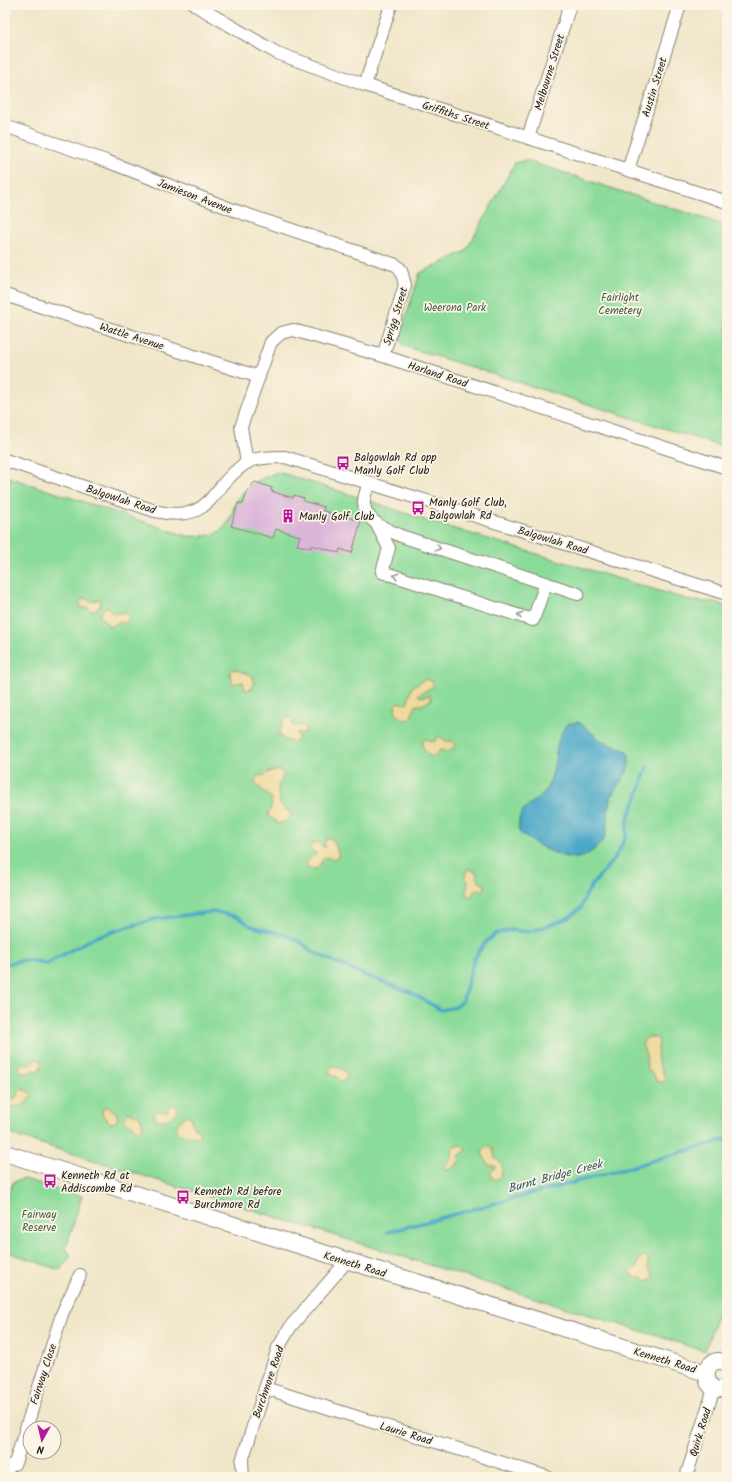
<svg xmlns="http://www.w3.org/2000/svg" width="732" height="1482" font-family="Kalam,sans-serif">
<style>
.green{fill:#8bdb9a;stroke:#547c5b}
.sand{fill:#eeda9e;stroke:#857b5d}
.water{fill:#48a8c7;stroke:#326272}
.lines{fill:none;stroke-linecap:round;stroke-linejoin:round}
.stream{stroke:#48a8c7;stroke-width:3.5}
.building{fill:#dbb5da}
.minor-casing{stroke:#868172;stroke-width:14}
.major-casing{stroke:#868172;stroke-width:18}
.minor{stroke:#fff;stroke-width:12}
.major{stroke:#fff;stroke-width:16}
.oneway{stroke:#999}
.labels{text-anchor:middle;stroke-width:3.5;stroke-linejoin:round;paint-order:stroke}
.street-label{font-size:11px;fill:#1c1c1c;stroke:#fcf5e5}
.park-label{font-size:11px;fill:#435f48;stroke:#fcf5e5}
.poi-label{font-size:11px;fill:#1c1c1c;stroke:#fcf5e5;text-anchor:start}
.water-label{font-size:12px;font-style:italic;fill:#305b69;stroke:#fcf5e5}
</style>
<rect width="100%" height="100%" fill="#fcf5e5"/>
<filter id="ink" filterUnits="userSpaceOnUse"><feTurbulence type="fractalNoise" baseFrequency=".025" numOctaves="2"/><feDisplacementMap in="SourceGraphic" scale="8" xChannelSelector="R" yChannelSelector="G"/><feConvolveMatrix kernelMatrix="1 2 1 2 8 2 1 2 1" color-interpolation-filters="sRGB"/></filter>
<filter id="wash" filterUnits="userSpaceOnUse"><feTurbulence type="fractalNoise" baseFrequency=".012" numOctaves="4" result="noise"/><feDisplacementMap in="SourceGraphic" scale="16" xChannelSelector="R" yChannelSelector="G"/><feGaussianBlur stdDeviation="0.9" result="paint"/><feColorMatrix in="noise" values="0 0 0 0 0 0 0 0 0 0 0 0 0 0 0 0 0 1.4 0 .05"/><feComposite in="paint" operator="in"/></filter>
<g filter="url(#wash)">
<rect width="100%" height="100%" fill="#f0e6c9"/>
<g class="green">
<path d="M525,160l202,66v222l-323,-102 -5,-8 21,-65 46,-22 49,-88z"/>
<path d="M278,472l92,29 52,18 270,82 23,1 12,5v678l-22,66 -686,-214 -14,-6v-655l182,60c14,1 33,1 41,-14 5,-7 5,-16 10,-23 9,-15 24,-21 40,-27z"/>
<path d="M24,1179l58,17 -16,52 5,8 -11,14 -55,-19v-46l8,-23z"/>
</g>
<g class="sand">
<path d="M83,598l4,1 3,3 9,-3 2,4 -1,4 -8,4 -4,-3h-8v-6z"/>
<path d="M109,607l3,6h14l3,5c-4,7 -6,4 -12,5 -3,1 -5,4 -8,4l-4,-6 -6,-5 5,-8z"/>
<path d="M233,669l19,6 2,6 -2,8 -7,1 -2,-8 -10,2 -3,-12z"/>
<path d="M425,679l7,2 2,5 -16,9 3,2 9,-2 1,5 -9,5h-6l-6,14 -4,1c-8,-1 -11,-7 -11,-15l3,-3 9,2 5,-17z"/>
<path d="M288,717l5,2v7l12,-1 1,3 -2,5h-7l2,6 -5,3 -10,-2 -5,-7 5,-13z"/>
<path d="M439,736l6,5h8l2,6 -7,5 -8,-2 -3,5 -5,2c-5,-2 -10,-9 -10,-15l4,-3 8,3z"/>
<path d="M280,770l4,5c-10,18 -6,12 -3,31l9,6 1,4 -7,6 -7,2 -1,-3 -8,-5c0,-3 2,-5 3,-9 4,-14 -13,-16 -16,-25l2,-6 8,-1 4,-3z"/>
<path d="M329,838l5,3 5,15 -5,3c-16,-4 -9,3 -18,10l-8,-1 -2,-4 5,-7 6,-3 -7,-4 2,-6 6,-2 7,6v-8z"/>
<path d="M470,869l6,3 2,9 7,4 -1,5 -4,1 -5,-2 -3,8 -6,-3 2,-12 -3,-6 2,-6z"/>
<path d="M650,1037l7,1 2,4 -2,12 1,9 8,15 -3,5 -7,-2 -2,-6 -7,-6 -1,-14 -4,-11 4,-6z"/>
<path d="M35,1059h4l3,4 -3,9 -7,-2 -6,4 -8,-5 3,-5 7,1z"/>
<path d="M334,1065l11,6 2,5 -2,4 -5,2 -3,-5 -8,-3 1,-5z"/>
<path d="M20,1089l10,3 2,3 -9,11 -13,1 -2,-2 1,-4 8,-4z"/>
<path d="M171,1104l5,2 2,3c-8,10 -8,12 -22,11l-2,-4 2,-5 11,1z"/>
<path d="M106,1106l10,6 2,5 -2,5 -6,1 -8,-8v-5z"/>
<path d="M128,1112l12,4 3,10 -3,5 -4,-1 -3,-5 -7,-2 -1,-5z"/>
<path d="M186,1115l5,2 2,10 7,4 -1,4 -2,2 -16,-3 -5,-4 1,-5z"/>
<path d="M460,1145l4,2 2,4 -7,5 -1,8 -9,6h-4l-1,-4 7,-7 2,-11z"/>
<path d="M489,1147l3,1 4,11 6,6c1,7 -1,13 -7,15l-4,-3 -1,-6 4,-2 1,-3 -7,-1 -6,-12 3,-5z"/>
<path d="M645,1256l3,3v8l6,10 -7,4 -5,-3 -9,-1 -3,-5 6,-4 3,-9z"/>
</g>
<path class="water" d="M579,722l24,20 24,9c9,22 -11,30 -17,49 -3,13 -1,27 -6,39 -2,4 -6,7 -8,9 -6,5 -14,11 -22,10 -19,-1 -40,-15 -55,-26 -2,-21 5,-23 20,-35 3,-3 7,-5 8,-9 11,-21 5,-45 20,-64z"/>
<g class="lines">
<g class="stream">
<path d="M5,965c15,-6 26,-6 41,-1l49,-27 23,-7 37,-11 56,-7 10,1 17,4 13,9 34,9 14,6 14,11 49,22 48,18 31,18 15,-3 7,-7 11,-41 10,-15 11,-10 14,-4 19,2 16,-5 24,-9 13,-10 4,-11 7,-12 23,-27 11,-21 2,-19 9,-21 10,-30"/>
<path d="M388,1232l236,-63 103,-30"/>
</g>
</g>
<g id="blocks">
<path class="building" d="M255,482l17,6 -1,3 22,7 1,-3 10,3 -1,3 21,6 -1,4 38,10 -9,32 -12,-4 -1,4 -27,-8 -1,3 -14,-3 3,-9 -24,-7 -3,9 -42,-12 7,-23 5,1 5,-15z"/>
</g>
</g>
<g filter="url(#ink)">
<use href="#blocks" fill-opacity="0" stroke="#868172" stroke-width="1"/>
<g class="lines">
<g class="minor-casing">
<g id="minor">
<path d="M195,5l82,48 88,32 362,117"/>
<path d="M365,85l26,-80"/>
<path d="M5,126l101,35 133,51 157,53 5,5 4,15 -22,71"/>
<path d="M528,138l42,-133"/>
<path d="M628,170l52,-165"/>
<path d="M5,295l254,82"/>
<path d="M5,460l150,51c60,13 52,-22 91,-48 10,-6 28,-6 39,-6l442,137"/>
<path d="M247,463l-6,-36 30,-85 10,-9 12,-3 90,26 344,112"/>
<path d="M369,482c-2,7 -6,16 -5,22 2,19 23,25 37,32l177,58"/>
<path d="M376,523l13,25 -7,24 151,48 13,-37"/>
<path d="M265,1388l282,89"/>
<path d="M5,1470l10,-7 47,-149 18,-39"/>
<path d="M243,1477l-1,-16 36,-113 13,-22 56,-65"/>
<path d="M686,1477l28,-89"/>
</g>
</g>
<g class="major-casing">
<g id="major">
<path d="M5,1153l701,220"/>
<path d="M727,1363c-28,-12 -26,37 0,24"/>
</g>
</g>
<use href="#minor" class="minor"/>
<use href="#major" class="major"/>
</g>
<defs><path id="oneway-chevron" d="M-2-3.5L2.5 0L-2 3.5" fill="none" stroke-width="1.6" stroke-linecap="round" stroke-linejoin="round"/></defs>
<g class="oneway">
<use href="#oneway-chevron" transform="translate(438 548) rotate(18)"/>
<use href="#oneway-chevron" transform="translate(396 576) rotate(-162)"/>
<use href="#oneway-chevron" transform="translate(520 615) rotate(-162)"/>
</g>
</g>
<defs>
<g id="bus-bare" transform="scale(1.08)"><path d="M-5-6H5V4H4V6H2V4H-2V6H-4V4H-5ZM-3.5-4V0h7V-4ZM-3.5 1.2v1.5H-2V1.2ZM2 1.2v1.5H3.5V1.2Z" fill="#b5179e" stroke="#fcf5e5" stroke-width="2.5" paint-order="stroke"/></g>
<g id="building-bare" transform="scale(1.08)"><path d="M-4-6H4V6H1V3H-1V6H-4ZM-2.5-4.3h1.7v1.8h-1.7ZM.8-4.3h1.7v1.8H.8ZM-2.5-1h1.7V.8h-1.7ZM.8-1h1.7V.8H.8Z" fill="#b5179e" stroke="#fcf5e5" stroke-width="2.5" paint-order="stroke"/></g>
</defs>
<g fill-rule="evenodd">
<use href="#bus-bare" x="343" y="463"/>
<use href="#bus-bare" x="418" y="508"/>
<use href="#building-bare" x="288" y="516"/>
<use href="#bus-bare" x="50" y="1181"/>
<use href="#bus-bare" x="183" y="1197"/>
</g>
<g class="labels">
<g class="street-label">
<text transform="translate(549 72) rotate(-73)" y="4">Melbourne Street</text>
<text transform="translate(654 87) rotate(-73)" y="4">Austin Street</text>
<text transform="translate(456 115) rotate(18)" y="4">Griffiths Street</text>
<text transform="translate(195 196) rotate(21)" y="4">Jamieson Avenue</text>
<text transform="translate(395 316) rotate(-73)" y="4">Sprigg Street</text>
<text transform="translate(132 336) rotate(18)" y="4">Wattle Avenue</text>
<text transform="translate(438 374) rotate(18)" y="4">Harland Road</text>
<text transform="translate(121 499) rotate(18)" y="4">Balgowlah Road</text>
<text transform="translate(553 540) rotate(17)" y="4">Balgowlah Road</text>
<text transform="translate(355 1264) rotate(17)" y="4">Kenneth Road</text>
<text transform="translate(665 1360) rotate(17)" y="4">Kenneth Road</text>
<text transform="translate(43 1374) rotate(-72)" y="4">Fairway Close</text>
<text transform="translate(268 1382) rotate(-71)" y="4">Burchmore Road</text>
<text transform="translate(700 1432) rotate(-73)" y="4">Quirk Road</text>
<text transform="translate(406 1433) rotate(17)" y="4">Laurie Road</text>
</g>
<g class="park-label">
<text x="620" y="301">Fairlight<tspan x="620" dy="13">Cemetery</tspan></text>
<text x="455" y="311">Weerona Park</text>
<text x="39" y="1218">Fairway<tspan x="39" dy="13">Reserve</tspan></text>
</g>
<g class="poi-label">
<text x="354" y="461">Balgowlah Rd opp<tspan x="354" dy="13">Manly Golf Club</tspan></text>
<text x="429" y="506">Manly Golf Club,<tspan x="429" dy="13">Balgowlah Rd</tspan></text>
<text x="299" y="520">Manly Golf Club</text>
<text x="61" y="1179">Kenneth Rd at<tspan x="61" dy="13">Addiscombe Rd</tspan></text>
<text x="194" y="1195">Kenneth Rd before<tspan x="194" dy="13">Burchmore Rd</tspan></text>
</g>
<g class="water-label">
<text transform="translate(555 1176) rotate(-15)" y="4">Burnt Bridge Creek</text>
</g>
</g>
<rect width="732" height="1482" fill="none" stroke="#fcf5e5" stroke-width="20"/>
<g transform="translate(42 1440) rotate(188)"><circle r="19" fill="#fcf5e5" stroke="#a29e95"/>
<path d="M0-3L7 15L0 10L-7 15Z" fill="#b5179e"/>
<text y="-6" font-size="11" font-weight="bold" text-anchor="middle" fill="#1c1c1c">N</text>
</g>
</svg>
